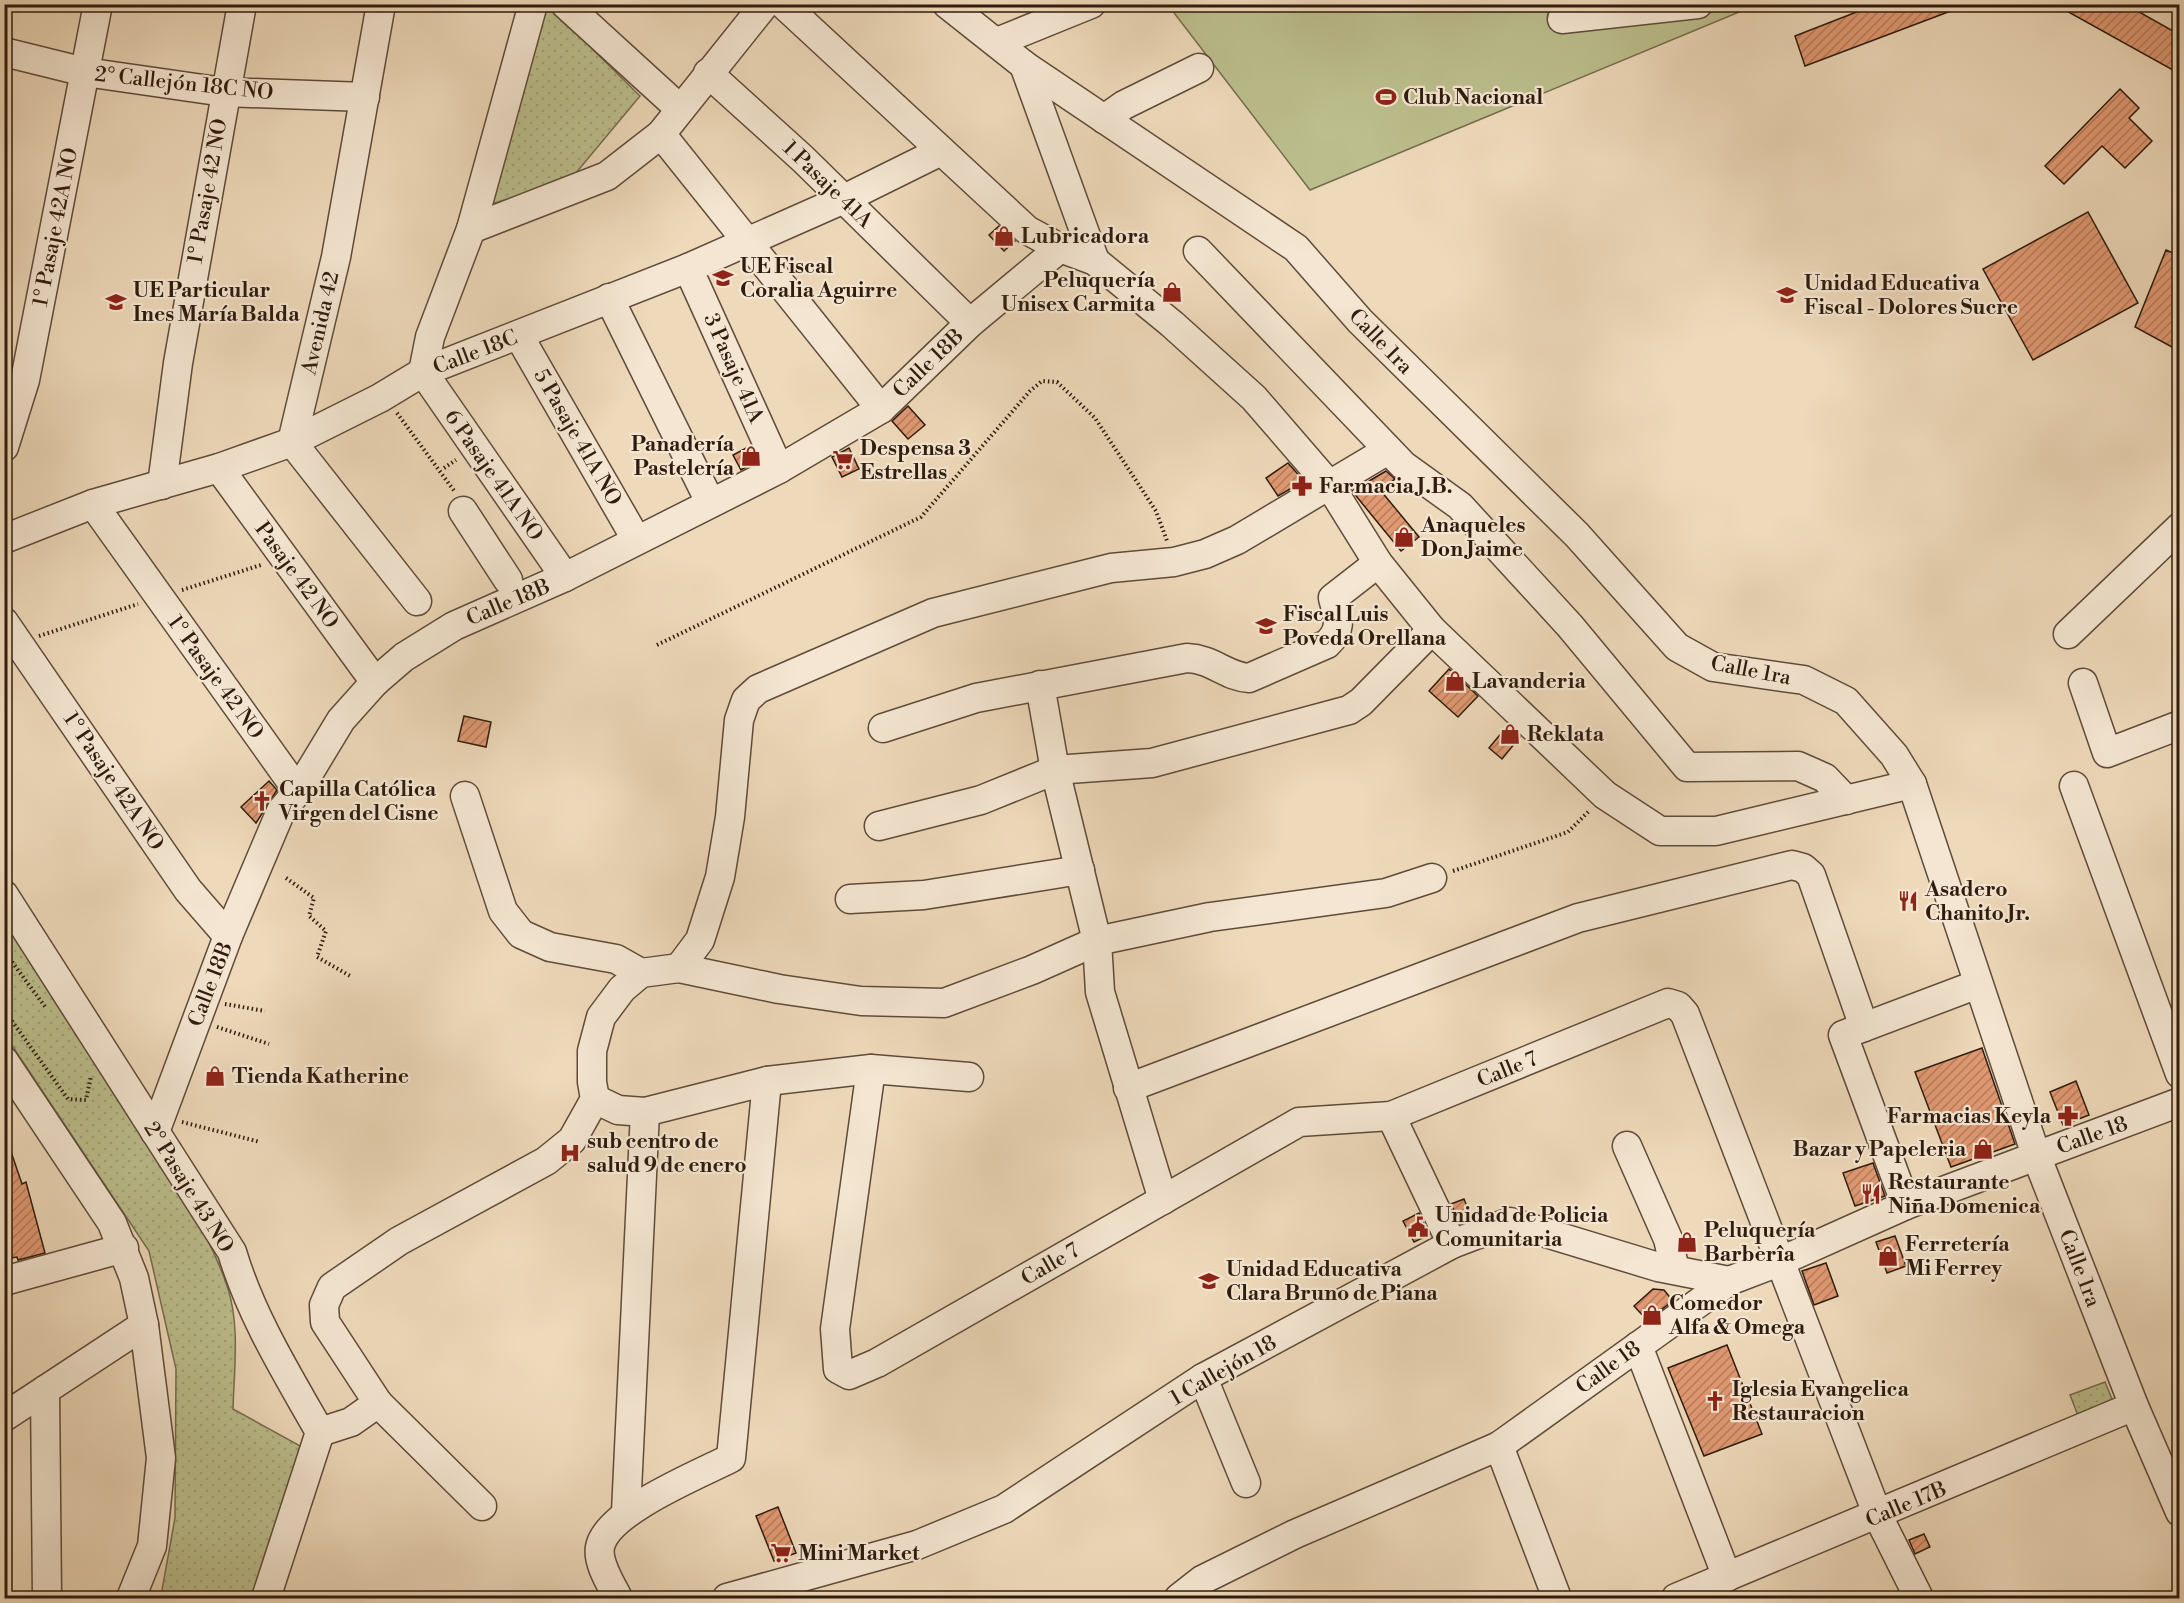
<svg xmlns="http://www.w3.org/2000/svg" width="2184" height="1603" font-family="'Libre Bodoni',serif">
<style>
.grass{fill:#bcbe8d;stroke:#766d4e;stroke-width:1.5}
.park{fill:url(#park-dots);stroke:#766d4e;stroke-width:1.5}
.building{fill:url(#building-hatch);stroke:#2f1c0e;stroke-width:1.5}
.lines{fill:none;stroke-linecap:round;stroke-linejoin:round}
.minor-casing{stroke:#5f4b39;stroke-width:31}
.path{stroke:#2f1c0e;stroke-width:4;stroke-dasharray:1.5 3;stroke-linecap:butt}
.minor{stroke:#f4e6d2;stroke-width:28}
.labels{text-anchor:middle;stroke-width:4.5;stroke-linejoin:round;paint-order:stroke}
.street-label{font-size:21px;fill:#2f1c0e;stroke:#f4e6d2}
.poi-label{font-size:21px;font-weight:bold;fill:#2f1c0e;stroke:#f4e6d2;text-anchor:start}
</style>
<defs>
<pattern id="park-dots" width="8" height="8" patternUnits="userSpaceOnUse" patternTransform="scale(1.5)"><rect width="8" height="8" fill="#bcbe8d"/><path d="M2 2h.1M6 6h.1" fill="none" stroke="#a2a378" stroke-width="1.8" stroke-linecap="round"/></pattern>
<pattern id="building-hatch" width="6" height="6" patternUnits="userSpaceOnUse" patternTransform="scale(1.5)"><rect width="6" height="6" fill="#e09972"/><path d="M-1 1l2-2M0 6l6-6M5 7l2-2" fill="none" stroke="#b67c5c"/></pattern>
</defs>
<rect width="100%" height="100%" fill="#eed9ba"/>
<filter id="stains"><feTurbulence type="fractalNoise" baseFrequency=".00333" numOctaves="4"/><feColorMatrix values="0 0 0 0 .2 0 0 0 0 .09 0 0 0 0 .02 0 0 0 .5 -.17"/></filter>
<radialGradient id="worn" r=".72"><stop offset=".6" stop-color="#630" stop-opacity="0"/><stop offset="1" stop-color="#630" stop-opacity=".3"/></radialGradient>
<path class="grass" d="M1168,5h588l-446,185z"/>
<g class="park">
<path d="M538,5h10l92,91 -70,84 -82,25z"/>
<path d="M4,920l199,310c9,19 19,39 25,59 12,37 6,82 5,120l71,39 -44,150h-102l4,-8 13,-72 1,-149 -27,-118 -144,-216z"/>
<path d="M2105,1382l9,22 -35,14 -9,-23z"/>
</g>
<g class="building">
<path d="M1877,4l87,2 -159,60 -10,-30z"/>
<path d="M2054,4h71l55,31v39z"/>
<path d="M2120,89l19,19 -10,10 23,23 -27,27 -23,-22 -38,38 -19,-18z"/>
<path d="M2088,212l50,91 -105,57 -50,-91z"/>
<path d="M999,226l16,15 -11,10 -15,-16z"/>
<path d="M2166,250l14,6v83l-8,8 -37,-20z"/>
<path d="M908,406l17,19 -17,14 -16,-18z"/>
<path d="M750,446l7,15 -16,9 -8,-15z"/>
<path d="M849,448l10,21 -17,8 -10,-20z"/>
<path d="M1288,463l16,18 -26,15 -12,-18z"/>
<path d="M1386,471l9,8 -14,12 38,46 -18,14 -49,-60z"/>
<path d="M1449,669l29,27 -20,21 -29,-26z"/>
<path d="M464,716l27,6 -5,25 -28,-6z"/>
<path d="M1508,725l12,12 -18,22 -13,-11z"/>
<path d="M269,781l8,9 -21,33 -15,-16z"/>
<path d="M1982,1048l33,96 -64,23 -36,-95z"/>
<path d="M2076,1081l13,34 -26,10 -13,-33z"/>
<path d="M7,1140l15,44 4,-2 19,71 -27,7 -1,-3 -13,2z"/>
<path d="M1873,1163l12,33 -30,10 -12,-33z"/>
<path d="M1464,1199l8,20 -12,4 -9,-19z"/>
<path d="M1419,1213l10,22 -15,7 -11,-21z"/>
<path d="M1895,1236l11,30 -19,7 -11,-31z"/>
<path d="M1826,1263l12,33 -24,9 -12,-34z"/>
<path d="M1653,1289l11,1 9,11 -26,19 -13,-14z"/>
<path d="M1727,1345l35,89 -58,22 -36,-88z"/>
<path d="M778,1507l18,46 -22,8 -18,-45z"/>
<path d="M1924,1534l6,13 -15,7 -6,-14z"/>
</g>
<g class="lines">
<g class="minor-casing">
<g id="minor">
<path d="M381,4l-45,253 -44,185 125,159"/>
<path d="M565,4l115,105"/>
<path d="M783,4l244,226 33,18 35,13 77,63 82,74 76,88 48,77 54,67 173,165 55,36h56l196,-47"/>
<path d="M947,4l77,61 272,183 64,73 217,214 100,112 36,20 91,13 42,21 48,54 18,29 124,371 98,251 46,106"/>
<path d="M1562,19l136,-15"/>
<path d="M997,42l94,-38"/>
<path d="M4,52l81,20 139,20 141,5"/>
<path d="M1024,65l71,196"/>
<path d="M708,73l95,86 167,164"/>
<path d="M1104,119l20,-14 75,-37"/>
<path d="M661,134l220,275"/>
<path d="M471,229l62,-225"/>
<path d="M1198,251l205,214 57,41 110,120 117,141 111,-1 27,12 21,22"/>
<path d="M688,268l91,201"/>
<path d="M609,298l101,204"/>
<path d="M519,336l117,203"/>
<path d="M423,372l7,-35 41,-108 136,-53 54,-42 104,-130"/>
<path d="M423,372l142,205"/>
<path d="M4,447l21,-67 73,-376"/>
<path d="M219,468l156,214"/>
<path d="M162,485l16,-122 64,-359"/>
<path d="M93,504l205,287"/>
<path d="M463,511l45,69"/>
<path d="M4,539l89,-35 126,-36 73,-26 88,-44 43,-26 265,-104 156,-69 97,-48"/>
<path d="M4,622l184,268 40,46"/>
<path d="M2068,634l112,-107"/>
<path d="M2083,683l24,70 73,-28"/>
<path d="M1040,685l15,85 42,171 3,51 63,208"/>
<path d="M883,728l93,-30 211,-40c26,1 40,19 62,20l78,-34c16,-15 11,-26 6,-46l45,-35"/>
<path d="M2074,786l106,288"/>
<path d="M465,796l38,115 18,23 29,13 66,12 25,14"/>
<path d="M879,826l102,-26 74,-30 97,-7 197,-53 12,-8 71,-72"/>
<path d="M4,895l228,357c19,64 55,122 88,180l-54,166"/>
<path d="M850,899l74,-4 156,-25"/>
<path d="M679,968l21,-28 20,-63 10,-60 9,-97 7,-20 12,-11 175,-76 178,-45 63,-6 31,-8 32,-14 151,-90"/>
<path d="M4,1061l108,162 22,55 10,47 17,133 -9,88 -21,52"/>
<path d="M871,1069l-36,260 3,40 11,6 28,-12 422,-241 92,-6 277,-113 10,3 7,8 193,502 41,82"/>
<path d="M1128,1088l450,-170 214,-53 11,3 8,7 53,152"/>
<path d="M595,1099l23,11 27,2 122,-31 104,-12 98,8"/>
<path d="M1391,1116l61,128"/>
<path d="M155,1132l73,-196 53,-125 17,-20 43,-71 34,-38 29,-25 50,-31 111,-49 214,-108 102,-60 89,-86 90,-75"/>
<path d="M1627,1146l41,93 7,31"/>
<path d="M1906,1205l-63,-170 135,-51"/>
<path d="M4,1281l120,-33"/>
<path d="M1638,1346l89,231"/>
<path d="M1203,1378l43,105"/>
<path d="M45,1390l2,208"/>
<path d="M378,1403l104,103"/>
<path d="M4,1417l140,-92"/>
<path d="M320,1432l31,-10 27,-19 -53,-81 -1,-17 8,-18 67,-46 147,-80 26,-21 23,-41 -3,-17v-31l9,-34 21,-28 19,-16 38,-5 100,21 82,12 83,2 88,-33 65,-29 113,-24 176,-24 46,-15"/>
<path d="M1499,1446l58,152"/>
<path d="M626,1512l19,-400"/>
<path d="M618,1598c-7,-14 -21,-35 -18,-51 7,-36 100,-73 131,-89l36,-377"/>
<path d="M727,1598l190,-53 87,-36 199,-131 249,-134 58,-22 148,45 71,14"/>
<path d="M1179,1598l23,-18 93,-46 204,-88 230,-165 52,-20 125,-56 274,-103"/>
<path d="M1676,1598l458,-192"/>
</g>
</g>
<g class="path">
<path d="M397,413l58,79"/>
<path d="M444,468l12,-8"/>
<path d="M182,590l79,-25"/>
<path d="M39,636l99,-32"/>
<path d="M657,645l264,-128 109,-126 12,-10 15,1 38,36 61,93 11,30"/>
<path d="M1453,871l115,-39 21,-21"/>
<path d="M286,878l28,20 -5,18 17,15 -9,26 35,20"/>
<path d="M4,951l42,57"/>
<path d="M225,1004l40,7"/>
<path d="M4,1010l64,89 18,1 5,-24"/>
<path d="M217,1027l52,17"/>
<path d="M182,1122l78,20"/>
</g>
<use href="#minor" class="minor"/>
</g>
<defs>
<g id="stadium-bare" transform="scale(1.62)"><path d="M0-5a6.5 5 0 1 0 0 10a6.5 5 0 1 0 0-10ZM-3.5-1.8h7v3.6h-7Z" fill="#8f2418" stroke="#f4e6d2" stroke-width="2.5" paint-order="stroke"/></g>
<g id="shop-bare" transform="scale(1.62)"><path d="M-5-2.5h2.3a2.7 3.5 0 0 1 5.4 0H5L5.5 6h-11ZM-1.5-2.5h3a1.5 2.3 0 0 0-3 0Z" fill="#8f2418" stroke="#f4e6d2" stroke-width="2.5" paint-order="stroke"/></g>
<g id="school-bare" transform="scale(1.62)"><path d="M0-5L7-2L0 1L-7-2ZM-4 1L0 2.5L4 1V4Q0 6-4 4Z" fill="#8f2418" stroke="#f4e6d2" stroke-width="2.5" paint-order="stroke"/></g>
<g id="supermarket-bare" transform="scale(1.62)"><path d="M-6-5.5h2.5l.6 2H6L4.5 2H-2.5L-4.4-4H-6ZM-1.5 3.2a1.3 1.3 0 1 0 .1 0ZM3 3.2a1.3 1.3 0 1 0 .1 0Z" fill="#8f2418" stroke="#f4e6d2" stroke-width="2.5" paint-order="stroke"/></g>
<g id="pharmacy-bare" transform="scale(1.62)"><path d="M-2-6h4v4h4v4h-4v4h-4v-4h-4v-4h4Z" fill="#8f2418" stroke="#f4e6d2" stroke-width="2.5" paint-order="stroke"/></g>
<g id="church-bare" transform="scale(1.62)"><path d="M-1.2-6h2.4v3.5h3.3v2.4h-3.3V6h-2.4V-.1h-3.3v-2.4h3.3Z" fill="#8f2418" stroke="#f4e6d2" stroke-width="2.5" paint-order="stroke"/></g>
<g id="restaurant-bare" transform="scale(1.62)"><path d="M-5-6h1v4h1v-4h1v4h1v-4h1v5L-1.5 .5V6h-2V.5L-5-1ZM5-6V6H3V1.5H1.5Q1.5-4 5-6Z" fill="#8f2418" stroke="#f4e6d2" stroke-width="2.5" paint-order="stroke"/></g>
<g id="hospital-bare" transform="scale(1.62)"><path d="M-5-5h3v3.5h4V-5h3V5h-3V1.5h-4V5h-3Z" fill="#8f2418" stroke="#f4e6d2" stroke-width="2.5" paint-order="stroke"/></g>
<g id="civic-bare" transform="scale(1.62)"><path d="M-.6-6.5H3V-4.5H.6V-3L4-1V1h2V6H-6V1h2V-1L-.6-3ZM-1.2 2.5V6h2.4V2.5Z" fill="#8f2418" stroke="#f4e6d2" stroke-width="2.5" paint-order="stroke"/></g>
</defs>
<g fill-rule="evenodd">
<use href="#stadium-bare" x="1386" y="97"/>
<use href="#shop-bare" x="1004" y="236"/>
<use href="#school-bare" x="723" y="278"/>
<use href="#shop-bare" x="1172" y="292"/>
<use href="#school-bare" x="1787" y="295"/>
<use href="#school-bare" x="116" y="302"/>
<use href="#shop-bare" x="751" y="456"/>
<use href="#supermarket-bare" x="843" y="460"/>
<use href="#pharmacy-bare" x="1302" y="486"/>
<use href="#shop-bare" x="1404" y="537"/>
<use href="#school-bare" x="1266" y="626"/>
<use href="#shop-bare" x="1455" y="681"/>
<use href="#shop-bare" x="1510" y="734"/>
<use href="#church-bare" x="262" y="801"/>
<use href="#restaurant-bare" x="1908" y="901"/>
<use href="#shop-bare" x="215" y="1076"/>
<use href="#pharmacy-bare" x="2068" y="1116"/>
<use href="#shop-bare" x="1983" y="1149"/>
<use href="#hospital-bare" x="570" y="1153"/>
<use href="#restaurant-bare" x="1871" y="1194"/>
<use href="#civic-bare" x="1418" y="1227"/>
<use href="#shop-bare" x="1687" y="1242"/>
<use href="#shop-bare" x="1888" y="1256"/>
<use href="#school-bare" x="1209" y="1281"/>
<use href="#shop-bare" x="1652" y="1315"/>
<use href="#church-bare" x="1715" y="1401"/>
<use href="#supermarket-bare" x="781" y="1553"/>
</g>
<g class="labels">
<g class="street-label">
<text transform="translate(184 83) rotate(6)" y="7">2° Callejón 18C NO</text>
<text transform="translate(828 184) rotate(44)" y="7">1 Pasaje 41A</text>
<text transform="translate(207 191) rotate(-80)" y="7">1° Pasaje 42 NO</text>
<text transform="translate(55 227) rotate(-79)" y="7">1° Pasaje 42A NO</text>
<text transform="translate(320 323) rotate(-77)" y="7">Avenida 42</text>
<text transform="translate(1381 341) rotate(46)" y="7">Calle 1ra</text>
<text transform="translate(475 352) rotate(-21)" y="7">Calle 18C</text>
<text transform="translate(928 363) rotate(-44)" y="7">Calle 18B</text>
<text transform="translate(734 368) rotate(66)" y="7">3 Pasaje 41A</text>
<text transform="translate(578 437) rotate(60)" y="7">5 Pasaje 41A NO</text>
<text transform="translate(494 475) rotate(55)" y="7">6 Pasaje 41A NO</text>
<text transform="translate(297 575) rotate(54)" y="7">Pasaje 42 NO</text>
<text transform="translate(508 602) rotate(-23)" y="7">Calle 18B</text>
<text transform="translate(1751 670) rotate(11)" y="7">Calle 1ra</text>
<text transform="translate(216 677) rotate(54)" y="7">1° Pasaje 42 NO</text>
<text transform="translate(114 781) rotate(56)" y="7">1° Pasaje 42A NO</text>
<text transform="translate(210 984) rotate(-69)" y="7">Calle 18B</text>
<text transform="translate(1507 1069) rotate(-22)" y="7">Calle 7</text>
<text transform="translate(2092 1135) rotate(-20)" y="7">Calle 18</text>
<text transform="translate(189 1187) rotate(58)" y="7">2° Pasaje 43 NO</text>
<text transform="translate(1050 1264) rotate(-30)" y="7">Calle 7</text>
<text transform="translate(2080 1268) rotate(69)" y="7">Calle 1ra</text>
<text transform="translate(1608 1367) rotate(-36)" y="7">Calle 18</text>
<text transform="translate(1223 1370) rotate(-30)" y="7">1 Callejón 18</text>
<text transform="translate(1906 1504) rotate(-23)" y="7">Calle 17B</text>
</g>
<g class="poi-label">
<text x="1403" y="104">Club Nacional</text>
<text x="1021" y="243">Lubricadora</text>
<text x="740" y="273">UE Fiscal<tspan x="740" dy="24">Coralia Aguirre</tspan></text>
<text x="1155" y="287" text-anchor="end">Peluquería<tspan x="1155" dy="24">Unisex Carmita</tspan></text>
<text x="1804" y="290">Unidad Educativa<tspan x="1804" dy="24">Fiscal - Dolores Sucre</tspan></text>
<text x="133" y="297">UE Particular<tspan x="133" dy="24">Ines María Balda</tspan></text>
<text x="734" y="451" text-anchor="end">Panadería<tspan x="734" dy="24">Pastelería</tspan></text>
<text x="860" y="455">Despensa 3<tspan x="860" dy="24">Estrellas</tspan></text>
<text x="1319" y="493">Farmacia J.B.</text>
<text x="1421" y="532">Anaqueles<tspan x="1421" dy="24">Don Jaime</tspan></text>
<text x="1283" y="621">Fiscal Luis<tspan x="1283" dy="24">Poveda Orellana</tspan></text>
<text x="1472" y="688">Lavanderia</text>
<text x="1527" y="741">Reklata</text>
<text x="279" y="796">Capilla Católica<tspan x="279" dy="24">Virgen del Cisne</tspan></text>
<text x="1925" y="896">Asadero<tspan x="1925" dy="24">Chanito Jr.</tspan></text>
<text x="232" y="1083">Tienda Katherine</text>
<text x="2051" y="1123" text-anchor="end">Farmacias Keyla</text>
<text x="587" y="1148">sub centro de<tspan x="587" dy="24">salud 9 de enero</tspan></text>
<text x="1966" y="1156" text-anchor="end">Bazar y Papeleria</text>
<text x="1888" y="1189">Restaurante<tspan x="1888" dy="24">Niña Domenica</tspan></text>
<text x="1435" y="1222">Unidad de Policia<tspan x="1435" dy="24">Comunitaria</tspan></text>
<text x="1704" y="1237">Peluquería<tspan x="1704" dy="24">Barberîa</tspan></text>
<text x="1905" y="1251">Ferretería<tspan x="1905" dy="24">Mi Ferrey</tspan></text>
<text x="1226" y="1276">Unidad Educativa<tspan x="1226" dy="24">Clara Bruno de Piana</tspan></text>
<text x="1669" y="1310">Comedor<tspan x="1669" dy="24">Alfa &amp; Omega</tspan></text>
<text x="1732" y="1396">Iglesia Evangelica<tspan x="1732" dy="24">Restauracion</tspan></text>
<text x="798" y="1560">Mini Market</text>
</g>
</g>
<rect width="2184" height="1603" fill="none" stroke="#eed9ba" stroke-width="24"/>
<rect x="6" y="6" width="2172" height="1591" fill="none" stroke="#2f1c0e" stroke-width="3"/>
<rect x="12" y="12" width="2160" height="1579" fill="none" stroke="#2f1c0e" stroke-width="1.5"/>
<rect width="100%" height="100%" filter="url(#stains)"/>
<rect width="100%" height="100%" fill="url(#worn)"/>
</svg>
